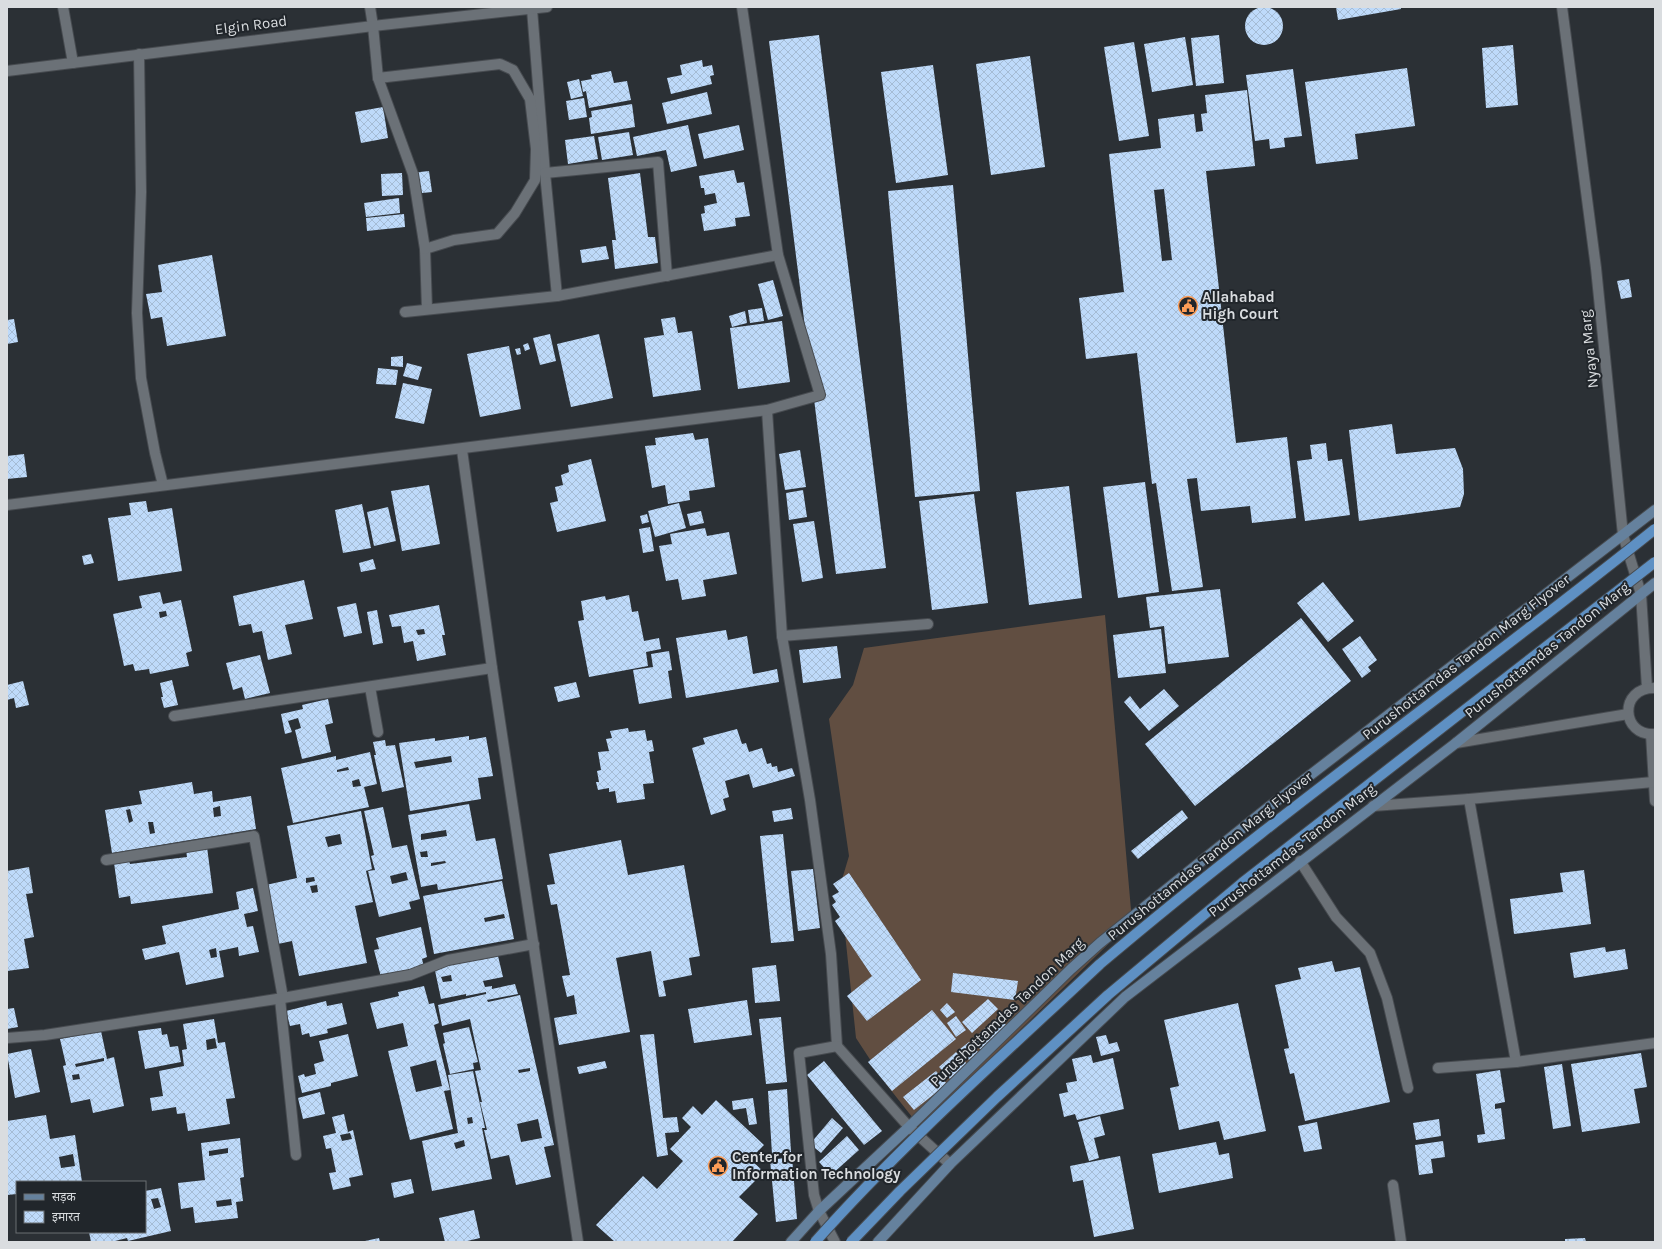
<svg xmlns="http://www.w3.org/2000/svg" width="1662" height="1249" font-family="Karla,'Noto Sans Devanagari',sans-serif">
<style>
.pitch{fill:#614e41}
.building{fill:url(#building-cross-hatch);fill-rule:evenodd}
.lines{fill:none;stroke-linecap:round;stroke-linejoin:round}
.minor-casing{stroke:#474b50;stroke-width:12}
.tertiary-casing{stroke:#474b50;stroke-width:12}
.secondary-casing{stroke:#474b50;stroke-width:12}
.minor{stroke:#6b7177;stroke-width:10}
.tertiary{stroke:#6b7177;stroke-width:10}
.secondary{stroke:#65819d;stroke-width:10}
.primary-bridge-casing{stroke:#474b50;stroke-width:12;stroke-linecap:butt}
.primary-bridge{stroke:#5e90c3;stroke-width:10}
.labels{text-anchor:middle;stroke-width:4;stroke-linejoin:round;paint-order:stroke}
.street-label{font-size:15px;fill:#dadde0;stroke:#21262b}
.poi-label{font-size:15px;font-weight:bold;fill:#dadde0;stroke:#21262b;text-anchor:start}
</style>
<defs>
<pattern id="building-cross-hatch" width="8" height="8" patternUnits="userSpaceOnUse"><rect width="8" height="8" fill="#bedafa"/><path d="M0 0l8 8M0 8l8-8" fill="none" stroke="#a5bcd5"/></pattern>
</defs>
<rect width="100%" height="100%" fill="#2b3035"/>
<path class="pitch" d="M1105,615l27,306 -212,206 -34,-43 -30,-46 -16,-152 9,-30 -20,-137 24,-34 11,-37z"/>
<g class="building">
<circle cx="1264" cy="26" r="19"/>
<path d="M1336,7h65v2l-63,11z"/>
<path d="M819,35l67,533 -50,6 -67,-533z"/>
<path d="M1219,35l5,48 -28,3 -5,-48z"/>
<path d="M1185,37l8,48 -41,7 -8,-48z"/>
<path d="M1134,42l15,94 -30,5 -15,-94z"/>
<path d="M1513,45l5,60 -32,3 -4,-60z"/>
<path d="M1030,56l15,111 -54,8 -15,-111z"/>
<path d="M702,60l1,7 9,-2 2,10 -4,1 2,8 -41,10 -4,-16 15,-3 -2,-10z"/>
<path d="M933,65l15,110 -52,8 -15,-111z"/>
<path d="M1407,68l8,58 -60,8 3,25 -42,5 -11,-82z"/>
<path d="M1293,69l9,67 -18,2 1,9 -15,2 -1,-10 -14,2 -9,-66z"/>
<path d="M611,71l3,12 13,-2 4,19 -42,8 -3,-17 -3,1 -2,-11 11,-2 -1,-4z"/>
<path d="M579,79l4,17 -12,3 -4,-17z"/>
<path d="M1247,90l8,76 -49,5 30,272 51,-6 9,81 -44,5 -2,-17 -49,5 -4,-33 -10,1 16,108 -31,4 -16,-108 -4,1 -15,-131 -51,6 -7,-61 45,-6 -15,-138 52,-6 -3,-29 36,-5 2,18 7,-1 -2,-17 6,-1 -2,-18zM1164,189l8,71 -10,1 -8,-71z"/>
<path d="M707,92l5,22 -45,10 -5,-21z"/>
<path d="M584,98l3,19 -18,3 -3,-19z"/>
<path d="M632,104l3,23 -44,7 -2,-16 3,-1 -1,-6z"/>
<path d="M383,107l5,31 -27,5 -6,-31z"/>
<path d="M688,125l9,41 -26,6 -5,-22 -29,6 -4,-19z"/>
<path d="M739,125l5,25 -40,9 -6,-25z"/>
<path d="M629,132l4,23 -31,5 -4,-23z"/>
<path d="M594,136l4,23 -30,5 -3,-24z"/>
<path d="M734,170l3,13 7,-1 6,34 -15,2 1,8 -32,5 -3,-17 4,-1 -1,-7 13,-3 -2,-10 -10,2 -1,-7h-3l-2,-12z"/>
<path d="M429,171l3,21 -19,2 -2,-21z"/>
<path d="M402,173l1,22 -21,1 -1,-22z"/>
<path d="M640,173l8,64h7l3,26 -43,6 -3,-29h4l-8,-62z"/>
<path d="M953,185l27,306 -65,6 -27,-306z"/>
<path d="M399,198l1,15 -34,4 -2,-14z"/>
<path d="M404,214l1,13 -38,4 -1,-13z"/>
<path d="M606,246l3,13 -27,4 -2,-13z"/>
<path d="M212,255l14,81 -59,10 -5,-29 -11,2 -5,-25 16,-2 -4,-27z"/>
<path d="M1629,279l3,18 -11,2 -4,-18z"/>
<path d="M773,280l10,36 -15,4 -10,-36z"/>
<path d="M762,308l2,13 -14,2 -2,-13z"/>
<path d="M745,311l2,12 -15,4 -3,-11z"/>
<path d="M675,317l3,16 14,-2 9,59 -48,7 -9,-59 20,-3 -3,-16z"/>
<path d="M14,319l4,23 -11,2v-24z"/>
<path d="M782,321l8,61 -52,7 -8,-61z"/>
<path d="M550,334l6,27 -16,4 -7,-27z"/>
<path d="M599,334l14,64 -42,9 -14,-63z"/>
<path d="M528,343l2,6 -5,2 -2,-6z"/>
<path d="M509,346l12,63 -41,8 -13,-63z"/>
<path d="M520,348l1,6 -4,1 -2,-6z"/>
<path d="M403,356v11l-12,-1v-9z"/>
<path d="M407,363l15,4 -4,13 -15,-4z"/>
<path d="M378,368l20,2 -2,15 -20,-1z"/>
<path d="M403,383l29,6 -8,35 -29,-6z"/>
<path d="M1392,424l4,30 59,-6 8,21 1,25 -4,13 -101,14 -10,-91z"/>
<path d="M693,433l2,7 13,-2 7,49 -26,4 1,9 -22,4 -3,-19 -13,3 -7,-42 11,-1 -1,-7z"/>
<path d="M1326,443l2,18 14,-2 8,56 -45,6 -8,-60 15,-2 -2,-14z"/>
<path d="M800,450l6,37 -21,3 -6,-36z"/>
<path d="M24,454l3,23 -20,2v-23z"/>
<path d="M591,459l15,62 -49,11 -7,-29 8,-2 -3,-14 8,-2 -2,-10 8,-3 -1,-7z"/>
<path d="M1145,482l14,110 -41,6 -15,-111z"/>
<path d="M429,485l11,59 -38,7 -11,-60z"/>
<path d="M1069,486l13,112 -53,7 -13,-113z"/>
<path d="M803,490l4,27 -18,3 -3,-27z"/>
<path d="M974,494l14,109 -56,7 -13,-109z"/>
<path d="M146,501l2,11 24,-4 10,63 -64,10 -10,-63 23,-3 -2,-12z"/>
<path d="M679,503l7,25 -31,9 -7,-26z"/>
<path d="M362,504l9,44 -28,5 -8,-43z"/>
<path d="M388,507l8,34 -22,5 -7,-34z"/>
<path d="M701,511l3,12 -14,3 -3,-12z"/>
<path d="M647,514l2,8 -7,2 -2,-8z"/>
<path d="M814,521l9,57 -21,4 -9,-58z"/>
<path d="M650,527l4,24 -11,2 -4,-24z"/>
<path d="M705,528l2,8 22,-4 8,42 -34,6 3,16 -24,4 -4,-21 -12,2 -7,-35 13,-2 -2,-10z"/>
<path d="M91,554l3,9 -10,2 -2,-9z"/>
<path d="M373,559l3,10 -15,3 -2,-9z"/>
<path d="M304,580l9,39 -28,6 7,29 -24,6 -6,-29 -9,2 -2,-9 -12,2 -6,-30z"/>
<path d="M1323,582l31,39 -26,21 -31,-39z"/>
<path d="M1220,589l9,68 -61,7 -4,-38 -14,2 -4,-31z"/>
<path d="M160,592l3,12 18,-4 11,51 -6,2 3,13 -39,8 -1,-5 -14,2 -2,-7 -9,2 -11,-52 29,-6 -3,-12zM166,611l1,5 -7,2 -1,-6z"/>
<path d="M629,595l3,17 6,-1 6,30 15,-3 2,11 -15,3 2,14 -59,11 -11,-56 6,-1 -3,-19 24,-5 1,4z"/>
<path d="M356,603l6,30 -18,4 -7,-30z"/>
<path d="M439,605l6,30h-3l4,20 -29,6 -4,-20 -9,2 -3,-17 -9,1 -3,-12zM424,629l1,5 -7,1 -2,-5z"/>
<path d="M377,610l6,33 -10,2 -6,-33z"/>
<path d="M1301,618l50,63 -156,125 -50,-62z"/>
<path d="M1161,629l5,44 -48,5 -5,-43z"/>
<path d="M726,630l2,10 19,-4 6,38 24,-5 2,13 -93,16 -10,-60z"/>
<path d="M1360,636l17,24 -9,7 3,4 -9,7 -20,-29z"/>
<path d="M837,646l4,32 -38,5 -4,-33z"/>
<path d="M669,651l3,19 -4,1 4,27 -33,6 -6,-34 20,-3 -2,-13z"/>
<path d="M260,655l10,38 -25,6 -3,-12 -9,3 -7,-27z"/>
<path d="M172,680l6,25 -14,3 -3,-11h2l-3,-14z"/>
<path d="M23,681l6,24 -13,3 -2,-10 -7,2v-15z"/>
<path d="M576,682l4,15 -22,5 -4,-15z"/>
<path d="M1164,689l15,17 -30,25 -25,-29 6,-6 10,13z"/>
<path d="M328,699l5,24 -8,2 6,27 -29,7 -7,-29 6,-2 -3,-10 -10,3 4,11 -7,2 -4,-20 22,-5 -1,-4z"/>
<path d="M628,728l1,4 16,-2 2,11 5,-1 2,11 -5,1 5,31 -11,1 2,15 -28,4 -2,-12 -6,1v-4l-11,2 -2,-8h3l-2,-11 4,-1 -3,-18 11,-1 -3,-12 6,-1 -2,-7z"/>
<path d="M737,729l5,15 4,-1 3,9 13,-4 5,16 4,-1 1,4 5,-1 1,6 14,-4 3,8 -42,12 -4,-14 -24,7 4,16 -6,2 3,11 -15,5 -19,-67 13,-4 -2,-6z"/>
<path d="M469,736v4l17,-3 7,39 -15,2 3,21 -71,12 -11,-68 36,-5v3zM451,756l1,6 -36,6 -2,-6z"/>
<path d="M385,740l1,6 9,-1 9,42 -22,5 -8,-37h2l-3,-13z"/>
<path d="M370,752l7,32 -13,3 5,20 -76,16 -12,-55 55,-12v4zM348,767l1,3 -12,2v-2zM359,779l2,7 -8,1 -1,-6z"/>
<path d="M192,782l2,12 18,-3 1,11 38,-6 5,33 -144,24 -7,-43 37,-6 -3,-13zM220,806l1,10 -7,1 -1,-9zM130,809l3,12 -4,2 -3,-13zM148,822h5l2,11 -5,1z"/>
<path d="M469,804l7,37 19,-3 8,41 -65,11 -1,-6 -16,3 -13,-72zM446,830l1,6 -26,4v-6zM427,851l1,6h-7l-1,-5zM445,861l1,2 -15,3v-3z"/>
<path d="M383,807l9,41 15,-3 13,54 -11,3 2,7 -32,8 -11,-46 7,-1 -4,-14 3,-1 -10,-44zM406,872l2,8 -16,4 -2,-8z"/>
<path d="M791,808l2,11 -19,3 -2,-11z"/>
<path d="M1182,810l6,8 -50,41 -7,-8z"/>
<path d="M361,811l11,58 -6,2 7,31 -18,4 12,57 -68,13 -7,-35 -14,3 -12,-59 31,-7 -10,-52zM340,834l2,10 -14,3 -3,-10zM314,877l1,4 -9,2v-5zM317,885l1,7 -6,1 -2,-7z"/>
<path d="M783,834l11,107 -23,2 -11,-107z"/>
<path d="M621,840l7,35 56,-10 16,91 -11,2 3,17 -29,6 3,15 -7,1 -8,-46 -35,7 14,74 -71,13 -5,-27 23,-4 -3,-19 -7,2 -5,-21 8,-1 -13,-71 -6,1 -4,-20 8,-1 -6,-30z"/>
<path d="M207,847l6,46 -82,11 -1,-8 -11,2 -5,-35 15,-2 1,3 57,-7 -1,-7z"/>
<path d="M29,867l4,26 -7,1 8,43 -10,2 5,29 -22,3v-100z"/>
<path d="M813,869l7,59 -22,3 -7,-60z"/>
<path d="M1584,870l7,54 -77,10 -4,-35 53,-7 -3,-19z"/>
<path d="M849,873l72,107 -54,41 -20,-25 25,-20 -37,-55 5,-4 -8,-12 4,-3 -4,-6 7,-4 -6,-8z"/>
<path d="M502,881l12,58 -80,15 -11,-58zM504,914l1,4 -20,4 -1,-4z"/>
<path d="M253,888l5,23 -14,3 3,13 6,-1 6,26 -20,4 -1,-9 -19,4 5,26 -38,8 -7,-33 -34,8 -3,-11 24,-5 -4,-18 77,-17 -3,-17zM216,948l1,9 -6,1 -2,-8z"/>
<path d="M421,927l6,30 -5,2 2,8 -43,10 -7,-27 5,-1 -3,-11z"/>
<path d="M1605,947l1,5 19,-3 3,20 -54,9 -4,-25z"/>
<path d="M479,956l1,4 18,-4 5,21 -20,4 2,6 7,-1v3l23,-5 3,10 -31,6 1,2 32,-7 34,150 -10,2 7,30 -35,8 -7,-30 -18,4 -7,-29h3l-7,-28h2l-7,-31 6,-1 -11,-51 -28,7 -4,-21 48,-11v-2l-20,4v-2l-25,5 -7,-33zM451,975l1,6 -9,1 -2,-5zM530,1068v3l-11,2 -1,-3zM538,1119l4,19 -21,4 -4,-18z"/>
<path d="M1332,961l3,11 25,-5 30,135 -85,19 -11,-48 -4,1 -6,-25 5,-1 -14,-63 26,-6 -3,-11z"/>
<path d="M776,965l4,36 -25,2 -3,-35z"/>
<path d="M953,973l65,8 -3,19 -64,-8z"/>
<path d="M424,986l5,18 5,-1 5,20 -5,2 16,65 -6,1 9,38 -43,11 -22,-89 20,-5 -5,-23 -26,6 -7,-26 29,-7 -1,-4zM436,1060l6,26 -26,6 -6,-25z"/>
<path d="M988,999l10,10 -26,24 -10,-11z"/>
<path d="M747,1000l5,35 -58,8 -6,-34z"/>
<path d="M326,1001l1,5 15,-3 5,21 -20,5 1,4 -18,4 -1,-4 -7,2 -2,-11 -10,2 -4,-15z"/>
<path d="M947,1003l8,9 -8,6 -7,-8z"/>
<path d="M1238,1003l28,128 -42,9 -5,-19 -40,9 -9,-42 9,-2 -15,-66z"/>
<path d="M14,1008l4,19 -11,2v-20z"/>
<path d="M932,1010l24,29 -64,52 -24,-29z"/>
<path d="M956,1016l10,14 -10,7 -9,-14z"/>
<path d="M999,1016l8,10 -26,24 -9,-10z"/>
<path d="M781,1017l6,65 -21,2 -7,-65z"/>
<path d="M214,1019l4,24 7,-1 10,56 -9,1 4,25 -42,7 -3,-18 -8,1 -1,-7 -24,4 -2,-13 13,-2 -4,-25 25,-5 -2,-16 5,-1 -4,-25zM215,1038l2,10 -10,2 -1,-10z"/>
<path d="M469,1027l9,35 -5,1 1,6 -24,5 -7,-30 2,-1 -2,-10z"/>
<path d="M161,1028l1,7 5,-1 3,13 8,-1 3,16 -36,7 -7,-38z"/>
<path d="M101,1031l6,28 7,-2 10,49 -31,7 -3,-14 -19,4 -8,-37 3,-1 -6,-26zM104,1058v3l-28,6 -1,-3zM79,1074l1,5 -7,1 -1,-5z"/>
<path d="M348,1034l10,42 -27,7v3l-29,7 -4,-17 6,-2 1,3 11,-3 -2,-10 10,-3 -5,-20z"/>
<path d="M654,1034l9,84 14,-1 2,15 -14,1 3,22 -11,2 -17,-122z"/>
<path d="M1106,1035l3,9 8,-2 3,9 -19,5 -5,-19z"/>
<path d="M969,1042l9,10 -9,8 -9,-11z"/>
<path d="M31,1049l9,43 -25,6 -8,-44z"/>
<path d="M956,1052l11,12 -17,15 -11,-12z"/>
<path d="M1641,1053l6,34 -13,2 6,34 -58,9 -11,-68z"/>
<path d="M1091,1055l2,8 20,-5 11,51 -47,11 -2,-6 -11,3 -5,-23 9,-2 -2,-9 11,-2 -5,-22z"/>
<path d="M605,1061l2,7 -28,6 -2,-7z"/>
<path d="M824,1061l58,70 -18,14 -57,-70z"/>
<path d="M1562,1064l9,62 -18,3 -9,-62z"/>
<path d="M1500,1070l5,32 -10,2v5l6,-1 4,31 -27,4 -1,-8 8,-1 -9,-60z"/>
<path d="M473,1071l12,57h-3l10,51 -60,12 -10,-50 36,-8 -10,-58zM472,1117l1,6 -5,1 -1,-6zM464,1140l1,6 -9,3 -2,-6z"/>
<path d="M936,1071l11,13 -33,26 -11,-13z"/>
<path d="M787,1089l4,63 -19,2 -4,-63z"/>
<path d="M320,1092l5,22 -22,5 -5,-21z"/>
<path d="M753,1098l4,26 -8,1 -3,-17 -13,2 -1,-9z"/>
<path d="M716,1100l48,45 -14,14 14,13 -25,25 19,17 -26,28h-117l-19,-17 47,-49 14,13 26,-28 -13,-12 21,-22 -9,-9 11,-12 9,9z"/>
<path d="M344,1114l4,18 5,-2 10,45 -14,3 2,8 -18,4 -4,-17 7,-1 -5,-24 -5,1 -3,-13 13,-3 -4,-16zM350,1133l2,6 -10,2 -2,-6z"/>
<path d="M46,1115l4,24 25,-4 7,47h-65v12l-10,1v-74zM73,1154l2,12 -14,2 -2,-11z"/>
<path d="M1100,1116l5,19 -11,3 5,20 -10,3 -11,-39z"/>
<path d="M832,1118l11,10 -22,25 -11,-9z"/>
<path d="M1439,1119l2,17 -25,4 -3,-17z"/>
<path d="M1317,1122l5,27 -18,3 -6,-26z"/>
<path d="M847,1136l12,14 -28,25 -12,-13z"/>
<path d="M240,1138l4,39 -4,1 3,23 -7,1 2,16 -43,5 -2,-16 -12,2 -3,-26 27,-3 -4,-37zM228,1148v5l-19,3v-5zM231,1199l1,6 -15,2 -1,-6z"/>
<path d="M1443,1141l2,16 -14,2 2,14 -14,2 -4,-30z"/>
<path d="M1216,1142l3,13 10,-2 4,25 -74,15 -7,-39z"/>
<path d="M1120,1156l14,73 -40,8 -11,-57 -10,2 -3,-16z"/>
<path d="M792,1157l5,62 -21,3 -6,-62z"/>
<path d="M411,1179l3,14 -20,5 -3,-15z"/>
<path d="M161,1188l10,43 -43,10 -1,-3 -16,4h-20l-2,-10h56v-41zM158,1198l3,9 -7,2 -3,-10z"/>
<path d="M474,1210l6,28 -17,4h-18l-6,-24z"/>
<path d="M379,1238l1,4h-15v-1z"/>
<path d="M1585,1238l1,4h-21v-3z"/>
</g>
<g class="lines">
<g class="minor-casing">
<g id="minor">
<path d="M63,7l10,56"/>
<path d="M532,9l13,164 12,123"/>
<path d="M373,26l5,52 122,-14 13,6 17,29 6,50 -1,31 -20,33 -18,21 -43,6 -29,9 2,60"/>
<path d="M139,54l2,138 -4,121 4,65 14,75 8,32"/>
<path d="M378,78l35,96 12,75"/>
<path d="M545,173l113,-11 9,114"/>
<path d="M405,312l152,-16 221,-41"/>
<path d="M767,410l15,226 28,164 21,154 6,92 72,81 41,37"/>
<path d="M462,450l30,218 86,574"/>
<path d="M7,505l760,-95 53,-15 -42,-140 -36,-248"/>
<path d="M782,636l146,-12"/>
<path d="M370,687l8,45"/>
<path d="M174,716l318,-48"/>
<path d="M1651,734l4,67"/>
<path d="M1469,799l47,263"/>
<path d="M1373,806l96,-7 184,-17"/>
<path d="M106,860l148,-24 29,162"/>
<path d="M1300,861l36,56 34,36 17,45 21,90"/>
<path d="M280,999l16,156"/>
<path d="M7,1038l38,-3 238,-37 127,-23 38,-15 86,-16"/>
<path d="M1438,1068l78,-6 139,-19"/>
<path d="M1393,1185l8,57"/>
<path d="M835,1242l-16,-31 -5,-16 -15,-142 38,-7"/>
</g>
</g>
<g class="tertiary-casing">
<g id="tertiary">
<path d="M370,7l3,19"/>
<path d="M1562,7l34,261 27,267 18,59 6,94"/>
<path d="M7,71l366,-45 174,-19"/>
<path d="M1655,688c-37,-1 -34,49 0,46"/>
<path d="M1456,743l172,-29"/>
</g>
</g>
<g class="secondary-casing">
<g id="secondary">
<path d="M791,1242l28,-31 90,-84 162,-158 29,-26 170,-137 385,-296"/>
<path d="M878,1242l72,-78 175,-167 331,-254 199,-160"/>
</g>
</g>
<use href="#minor" class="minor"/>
<use href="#tertiary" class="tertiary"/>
<use href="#secondary" class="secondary"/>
<g class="primary-bridge-casing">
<g id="primary-bridge">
<path d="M815,1242c88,-99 188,-187 285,-278 179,-152 372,-288 555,-435"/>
<path d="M851,1242l49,-51 97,-94 111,-102 134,-112 413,-321"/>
</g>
</g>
<use href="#primary-bridge" class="primary-bridge"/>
</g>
<defs>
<g id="civic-ring" transform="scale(1)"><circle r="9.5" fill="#21262b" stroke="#fd9c56" stroke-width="1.5"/><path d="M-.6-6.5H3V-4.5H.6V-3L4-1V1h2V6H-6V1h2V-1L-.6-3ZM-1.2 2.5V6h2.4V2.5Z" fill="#fd9c56"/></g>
</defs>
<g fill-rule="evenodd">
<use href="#civic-ring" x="1188" y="306"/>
<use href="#civic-ring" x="718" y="1166"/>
</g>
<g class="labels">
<g class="street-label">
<text transform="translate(251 25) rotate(-7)" y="5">Elgin Road</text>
<text transform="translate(1589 349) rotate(-96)" y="5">Nyaya Marg</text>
<text transform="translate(1547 650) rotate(-39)" y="5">Purushottamdas Tandon Marg</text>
<text transform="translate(1466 657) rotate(-38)" y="5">Purushottamdas Tandon Marg Flyover</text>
<text transform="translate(1292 850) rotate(-38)" y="5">Purushottamdas Tandon Marg</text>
<text transform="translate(1210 856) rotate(-39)" y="5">Purushottamdas Tandon Marg Flyover</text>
<text transform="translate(1007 1012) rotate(-44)" y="5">Purushottamdas Tandon Marg</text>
</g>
<g class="poi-label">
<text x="1202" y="302">Allahabad<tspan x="1202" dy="17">High Court</tspan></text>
<text x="732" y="1162">Center for<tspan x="732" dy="17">Information Technology</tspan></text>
</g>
</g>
<rect width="1662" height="1249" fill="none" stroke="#dadde0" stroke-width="16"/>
<rect x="16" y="1181" width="130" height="52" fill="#21262b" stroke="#6b6f73"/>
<rect x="24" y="1194" width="20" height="6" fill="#65819d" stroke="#6b6f73"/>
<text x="52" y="1201" font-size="12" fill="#dadde0">सड़क</text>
<rect x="24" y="1211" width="20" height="12" fill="url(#building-cross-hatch)" stroke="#6b6f73"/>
<text x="52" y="1221" font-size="12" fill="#dadde0">इमारत</text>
</svg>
